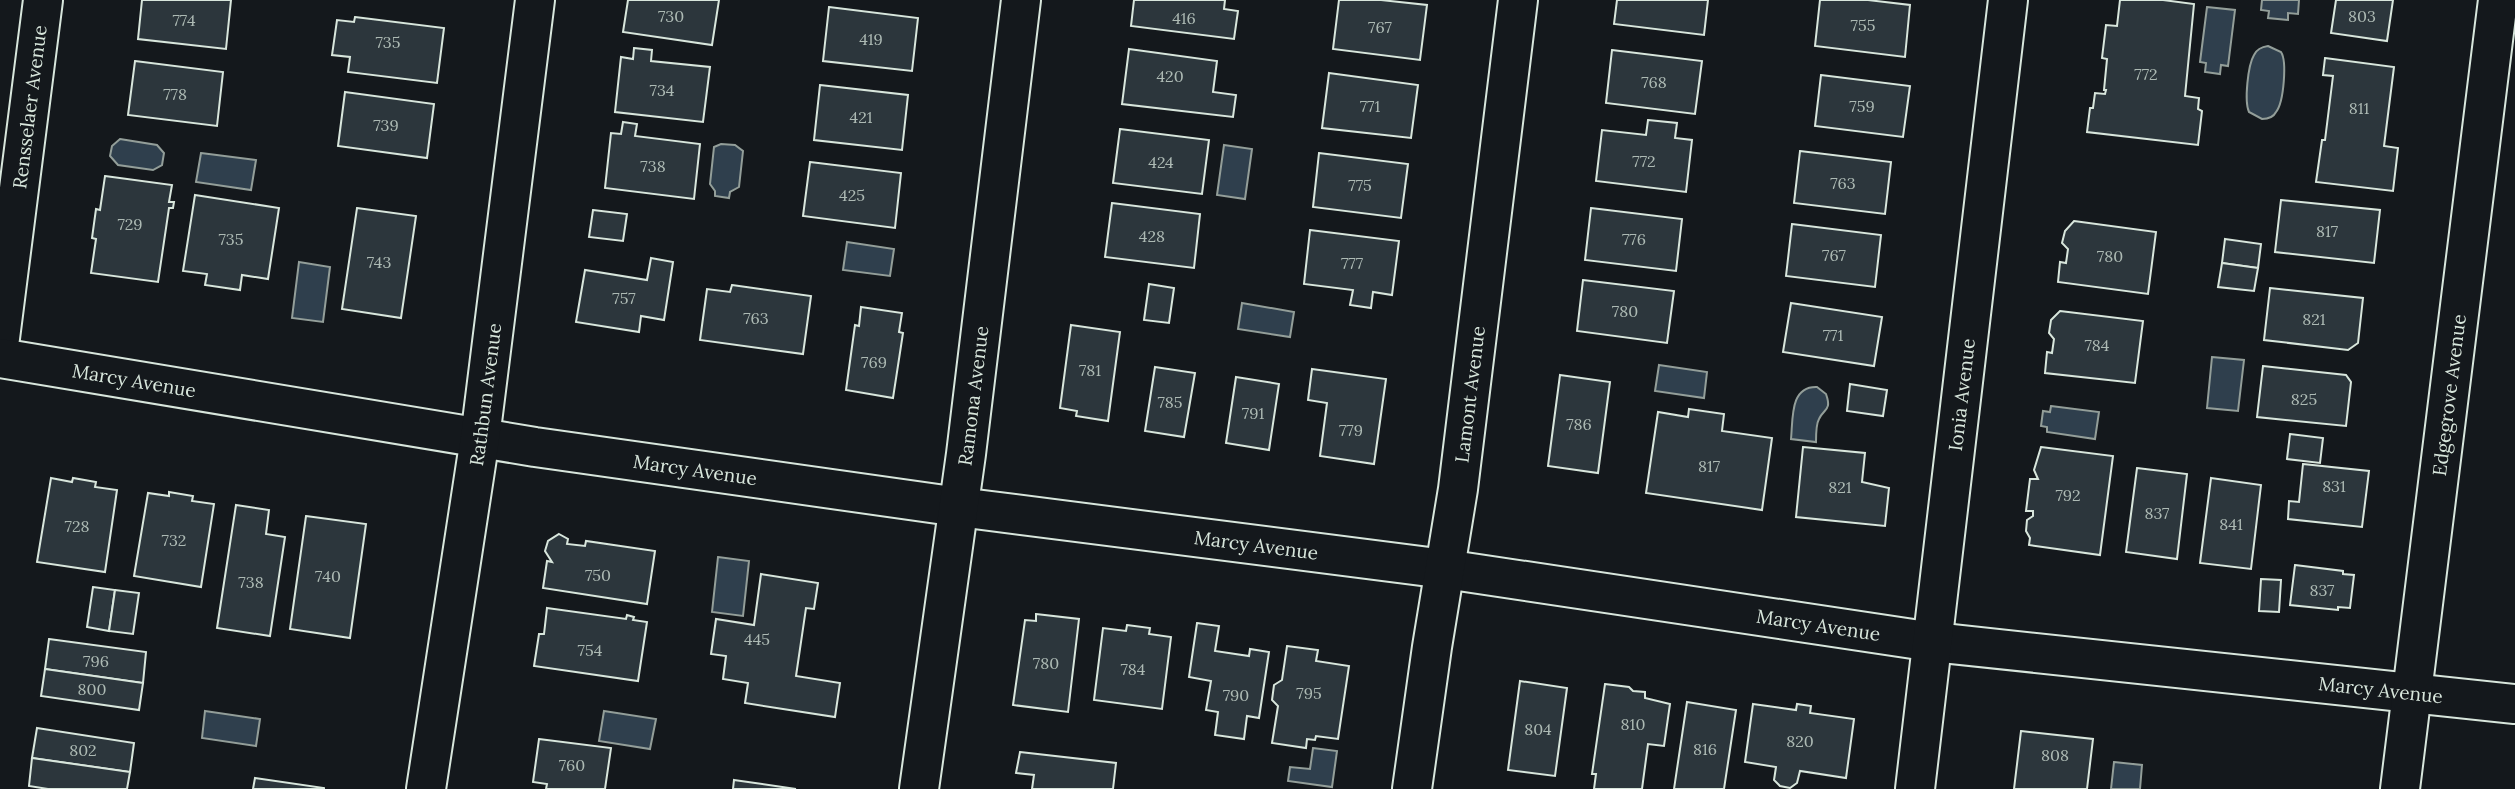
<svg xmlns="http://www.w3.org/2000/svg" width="2515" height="789" font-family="Lora,serif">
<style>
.water{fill:#2f3f4d;stroke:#939e99;stroke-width:2}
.building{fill:#2c363c;stroke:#d8e6dc;stroke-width:2}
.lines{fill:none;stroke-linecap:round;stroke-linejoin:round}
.minor-casing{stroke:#d8e6dc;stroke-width:42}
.minor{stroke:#14181c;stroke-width:38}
.labels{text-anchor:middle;stroke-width:5;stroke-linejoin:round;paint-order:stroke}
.number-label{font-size:16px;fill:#adbab4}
.street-label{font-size:19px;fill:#d8e6dc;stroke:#14181c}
</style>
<rect width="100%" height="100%" fill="#14181c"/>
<g class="water">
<path d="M2262,0h37l-1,14 -10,-1v7l-20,-2 1,-7 -8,-1z"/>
<path d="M2207,7l28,3 -7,56 -7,-1 -1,9 -15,-2 1,-9 -6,-1z"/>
<path d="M2268,46l13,6c6,9 3,50 -5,60 -3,6 -8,7 -14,7l-13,-7c-5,-11 -1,-47 5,-57 3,-6 7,-8 14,-9z"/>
<path d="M120,139l37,6 7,8 -2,12 -9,5 -35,-5 -8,-9 2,-10z"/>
<path d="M721,144l14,1 8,6 -4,36 -9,5 -1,6 -14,-2v-5l-5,-7 4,-37z"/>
<path d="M1224,145l28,4 -7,50 -28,-4z"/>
<path d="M201,153l55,7 -5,30 -55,-8z"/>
<path d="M847,242l47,7 -4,27 -47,-6z"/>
<path d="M299,262l31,5 -7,55 -31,-4z"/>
<path d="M1242,303l52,9 -4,25 -52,-8z"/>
<path d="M2212,357l32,3 -6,51 -31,-3z"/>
<path d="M1659,365l48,7 -3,26 -49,-7z"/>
<path d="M1817,387l9,7c6,17 -2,14 -7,25 -3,5 -3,17 -3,23l-25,-3c2,-21 -1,-53 26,-52z"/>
<path d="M2051,406l48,6 -4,27 -48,-7v-5l-6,-1 2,-15 7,1z"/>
<path d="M718,557l31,4 -6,55 -31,-4z"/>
<path d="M205,711l55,8 -4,27 -54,-8z"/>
<path d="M604,711l52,8 -6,30 -51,-8z"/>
<path d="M1313,748l24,3 -5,36 -44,-6 2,-14 20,2z"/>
<path d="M2114,762l28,3 -2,24h-29z"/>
</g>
<g class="building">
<path d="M142,0h89l-5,49 -88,-10z"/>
<path d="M628,0h91l-7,45 -89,-13z"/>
<path d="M1134,0h91l-1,9 14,2 -4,28 -103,-13z"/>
<path d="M1339,0h42l46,5 -7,55 -87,-11z"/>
<path d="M1617,0h91l-4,35 -90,-11z"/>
<path d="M1820,0h48l42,5 -5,52 -90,-11z"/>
<path d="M2120,0h43l31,4 -9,92 14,2 -1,11 4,2 -4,34 -111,-13 3,-24h3l2,-15 10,1 1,-4h-2l3,-31 -5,-1 4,-33 11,1z"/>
<path d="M2336,0h57l-6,41 -56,-8z"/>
<path d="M829,7l89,11 -6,53 -89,-10z"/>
<path d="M355,17l89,11 -7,55 -89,-11 2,-15 -18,-2 5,-35 17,2z"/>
<path d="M634,48l18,2 -1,11 59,6 -7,55 -88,-10 6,-55 12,2z"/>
<path d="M1129,49l88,12 -4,31 23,3 -3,22 -111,-13z"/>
<path d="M1612,50l90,11 -7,53 -89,-11z"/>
<path d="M2325,58l69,9 -10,79 14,2 -5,43 -77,-9 6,-42h3l8,-64 -10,-1z"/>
<path d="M135,61l88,11 -6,54 -89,-11z"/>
<path d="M1329,73l89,12 -7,53 -89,-10z"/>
<path d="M1821,75l89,11 -7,51 -88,-11z"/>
<path d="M820,85l88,10 -6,55 -88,-10z"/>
<path d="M345,92l89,12 -7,54 -89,-12z"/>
<path d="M1648,120l29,3 -2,15 17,2 -6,52 -90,-11 6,-51 44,5z"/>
<path d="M623,122l14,2 -2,12 65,8 -6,55 -89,-11 6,-55 10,1z"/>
<path d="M1120,129l89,11 -7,54 -89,-11z"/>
<path d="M1800,151l91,11 -6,52 -91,-11z"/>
<path d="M1319,153l89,11 -7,54 -88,-11z"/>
<path d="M810,162l91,11 -6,55 -92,-12z"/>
<path d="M105,176l67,9 -3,17h5l-1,6h-4l-11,74 -67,-9 5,-34 -4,-1 4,-29 4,1z"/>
<path d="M195,195l84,13 -11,71 -26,-4 -2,15 -35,-5 2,-11 -24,-3z"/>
<path d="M2281,200l99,10 -6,53 -99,-11z"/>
<path d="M1112,203l88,11 -6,54 -89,-11z"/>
<path d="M357,208l59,8 -15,102 -59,-9z"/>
<path d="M1591,208l91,11 -6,52 -91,-11z"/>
<path d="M593,210l34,4 -4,27 -34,-4z"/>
<path d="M2074,221l82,11 -8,62 -90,-12 2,-20 6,1 2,-14 -6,-6 3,-12z"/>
<path d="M1792,224l89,11 -6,52 -89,-11z"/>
<path d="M1310,230l89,11 -7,54 -19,-3 -2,16 -21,-3 3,-15 -49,-6z"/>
<path d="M2225,239l36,5 -3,24 -36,-5z"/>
<path d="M651,258l22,4 -9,58 -23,-4 -2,16 -63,-10 9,-52 62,10z"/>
<path d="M2222,263l36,5 -4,23 -36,-4z"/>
<path d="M1583,280l91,11 -7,52 -90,-12z"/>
<path d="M1149,284l25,4 -5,35 -25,-3z"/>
<path d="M732,285l79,11 -8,58 -103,-14 7,-51 23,3z"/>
<path d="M2270,288l93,10 -5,45 -10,7 -84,-10z"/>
<path d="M1791,303l91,14 -8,49 -91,-14z"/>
<path d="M861,307l41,6 -3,19 4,1 -10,65 -47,-8 9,-65 4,1z"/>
<path d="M2060,311l83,10 -8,62 -90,-10 2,-21 5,1 2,-14 -5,-6 2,-13z"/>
<path d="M1071,325l49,7 -12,89 -32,-5 1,-5 -17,-3z"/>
<path d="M2263,366l83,9 5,7 -5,44 -89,-9z"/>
<path d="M1155,367l40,6 -11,64 -39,-6z"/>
<path d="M1312,369l74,10 -12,85 -54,-8 7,-53 -19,-3z"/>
<path d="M1560,375l50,7 -12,91 -50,-7z"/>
<path d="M1236,377l43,7 -10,66 -43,-7z"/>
<path d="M1850,384l37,6 -4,26 -36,-5z"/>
<path d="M1689,409l35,5 -2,17 50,7 -10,72 -116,-17 12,-81 30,5z"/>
<path d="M2290,434l33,4 -3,25 -33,-4z"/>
<path d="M1803,447l62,6 -3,29 27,6 -4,38 -89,-9z"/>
<path d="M2041,447l72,9 -13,99 -71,-10 1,-7 -4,-7 1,-11 6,-4v-5h-7l4,-32h8l-4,-9z"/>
<path d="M2303,464l66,7 -7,56 -74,-8 1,-18 10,1z"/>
<path d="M2137,468l50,6 -10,85 -51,-7z"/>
<path d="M51,478l21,4 1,-4 23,4 -1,5 22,3 -12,82 -68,-10z"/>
<path d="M2211,478l50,7 -10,84 -51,-6z"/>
<path d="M169,492l24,4 -1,5 22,3 -13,83 -67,-11 14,-83 21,3z"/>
<path d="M236,505l33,5 -3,24 19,3 -15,99 -53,-8z"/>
<path d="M306,516l60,8 -16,114 -60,-9z"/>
<path d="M559,534l9,5 -1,5 18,2 1,-5 69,10 -8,53 -104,-16 4,-27 5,1 -7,-11 3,-10z"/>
<path d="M2295,565l48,6v3l11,1 -4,33 -12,-1v3l-48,-5z"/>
<path d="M761,574l57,9 -4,26 -8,-1 -10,68 44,7 -5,34 -90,-14 3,-20 -25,-4 3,-23 -15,-2 5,-35 38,6z"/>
<path d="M2261,579l20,1 -2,32 -20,-1z"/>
<path d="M93,587l22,3 -6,41 -22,-4z"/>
<path d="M115,590l24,3 -6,41 -24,-3z"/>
<path d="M547,608l79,11 1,-4 7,2 -1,3 14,2 -9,59 -104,-15 5,-32h5z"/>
<path d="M1036,614l43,5 -11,93 -55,-7 12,-85 11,1z"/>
<path d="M1197,623l22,3 -4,25 34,5 1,-7 19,3 -10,66 -12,-2 -3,23 -29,-4 3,-23 -12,-2 5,-29 -22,-4z"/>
<path d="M1127,625l23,3 -1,6 22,3 -9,72 -68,-9 9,-72 23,3z"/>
<path d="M49,639l97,13 -3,31 -98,-14z"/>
<path d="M1287,646l31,4 -2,11 33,5 -11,73 -22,-3 -1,4 -8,-1 -1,9 -34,-5 6,-37 -6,-6 2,-15 8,-5z"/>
<path d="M45,669l98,14 -4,27 -98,-14z"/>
<path d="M1520,681l47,7 -12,88 -47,-6z"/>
<path d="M1605,684l24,3 4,4 12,1v6l25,6 -6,42 -16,-2 -6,45h-48l2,-15h-4z"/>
<path d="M1687,702l49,8 -12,79h-50z"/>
<path d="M1753,704l43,6 1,-6 14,2 -1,7 44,6 -8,59 -46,-7 -3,12 -7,5 -10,-2 -6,-6 2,-13 -31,-5z"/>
<path d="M37,728l97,15 -4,29 -98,-14z"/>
<path d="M2021,731l72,8 -6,50h-73z"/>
<path d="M539,739l72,9 -6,41h-59l1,-5 -14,-2z"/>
<path d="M1020,752l96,11 -3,26h-81l2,-14 -18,-2z"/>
<path d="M32,758l98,14 -3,17h-79l-19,-3z"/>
<path d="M255,778l69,10v1h-71z"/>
<path d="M734,780l62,9h-63z"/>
</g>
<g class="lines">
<g class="minor-casing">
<g id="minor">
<path id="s1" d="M0,338l43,-338"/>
<path id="s2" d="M0,358l535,89 424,60 486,62 488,73 582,62"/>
<path id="s3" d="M426,789l54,-351 55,-438"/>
<path id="s4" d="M919,789l47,-335 55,-454"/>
<path id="s5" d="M1412,789l20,-142 26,-158 60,-489"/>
<path id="s6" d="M1915,789l93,-789"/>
<path id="s7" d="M2400,789l98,-789"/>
</g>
</g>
<use href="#minor" class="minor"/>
</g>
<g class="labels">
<g class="number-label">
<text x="671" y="22">730</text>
<text x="2362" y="22">803</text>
<text x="1184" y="24">416</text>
<text x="184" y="26">774</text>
<text x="1863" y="31">755</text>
<text x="1380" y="33">767</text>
<text x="871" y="45">419</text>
<text x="388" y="48">735</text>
<text x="2146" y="80">772</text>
<text x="1170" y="82">420</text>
<text x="1654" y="88">768</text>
<text x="662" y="96">734</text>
<text x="175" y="100">778</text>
<text x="1370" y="112">771</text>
<text x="1862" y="112">759</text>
<text x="2359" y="114">811</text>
<text x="861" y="123">421</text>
<text x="386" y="131">739</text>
<text x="1644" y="167">772</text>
<text x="1161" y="168">424</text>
<text x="653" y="172">738</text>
<text x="1843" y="189">763</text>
<text x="1360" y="191">775</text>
<text x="852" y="201">425</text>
<text x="130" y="230">729</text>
<text x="2327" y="237">817</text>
<text x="1152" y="242">428</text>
<text x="231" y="245">735</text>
<text x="1634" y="245">776</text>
<text x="1834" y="261">767</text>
<text x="2110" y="262">780</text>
<text x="379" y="268">743</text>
<text x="1352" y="269">777</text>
<text x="624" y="304">757</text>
<text x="1625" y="317">780</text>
<text x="756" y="324">763</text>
<text x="2314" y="325">821</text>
<text x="1833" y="341">771</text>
<text x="2097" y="351">784</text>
<text x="874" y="368">769</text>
<text x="1090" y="376">781</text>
<text x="2304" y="405">825</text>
<text x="1170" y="408">785</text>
<text x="1253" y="419">791</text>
<text x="1579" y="430">786</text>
<text x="1351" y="436">779</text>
<text x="1709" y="472">817</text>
<text x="2334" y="492">831</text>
<text x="1840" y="493">821</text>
<text x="2068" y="501">792</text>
<text x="2157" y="519">837</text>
<text x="2231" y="530">841</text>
<text x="77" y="532">728</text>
<text x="174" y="546">732</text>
<text x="598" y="581">750</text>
<text x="328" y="582">740</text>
<text x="251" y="588">738</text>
<text x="2322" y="596">837</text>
<text x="757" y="645">445</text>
<text x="590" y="656">754</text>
<text x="96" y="667">796</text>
<text x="1046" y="669">780</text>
<text x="1133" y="675">784</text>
<text x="92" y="695">800</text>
<text x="1309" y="699">795</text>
<text x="1236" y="701">790</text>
<text x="1633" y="730">810</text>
<text x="1538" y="735">804</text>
<text x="1800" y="747">820</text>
<text x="1705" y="755">816</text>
<text x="83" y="756">802</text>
<text x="2055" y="761">808</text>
<text x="572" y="771">760</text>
</g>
<g class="street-label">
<text dy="7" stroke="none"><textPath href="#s1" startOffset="233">Rensselaer Avenue</textPath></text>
<text dy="7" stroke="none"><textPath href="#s2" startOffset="136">Marcy Avenue</textPath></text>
<text dy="7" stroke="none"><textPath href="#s7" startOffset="397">Edgegrove Avenue</textPath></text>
<text dy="7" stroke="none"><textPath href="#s3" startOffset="399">Rathbun Avenue</textPath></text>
<text dy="7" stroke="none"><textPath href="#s4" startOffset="397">Ramona Avenue</textPath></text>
<text dy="7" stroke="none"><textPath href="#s5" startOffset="399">Lamont Avenue</textPath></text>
<text dy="7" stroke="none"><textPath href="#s6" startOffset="397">Ionia Avenue</textPath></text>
<text dy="7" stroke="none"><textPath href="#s2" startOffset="704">Marcy Avenue</textPath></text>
<text dy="7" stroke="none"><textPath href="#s2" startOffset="1270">Marcy Avenue</textPath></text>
<text dy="7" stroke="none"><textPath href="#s2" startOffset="1838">Marcy Avenue</textPath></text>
<text dy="7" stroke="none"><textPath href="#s2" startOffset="2404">Marcy Avenue</textPath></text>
</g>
</g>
</svg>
